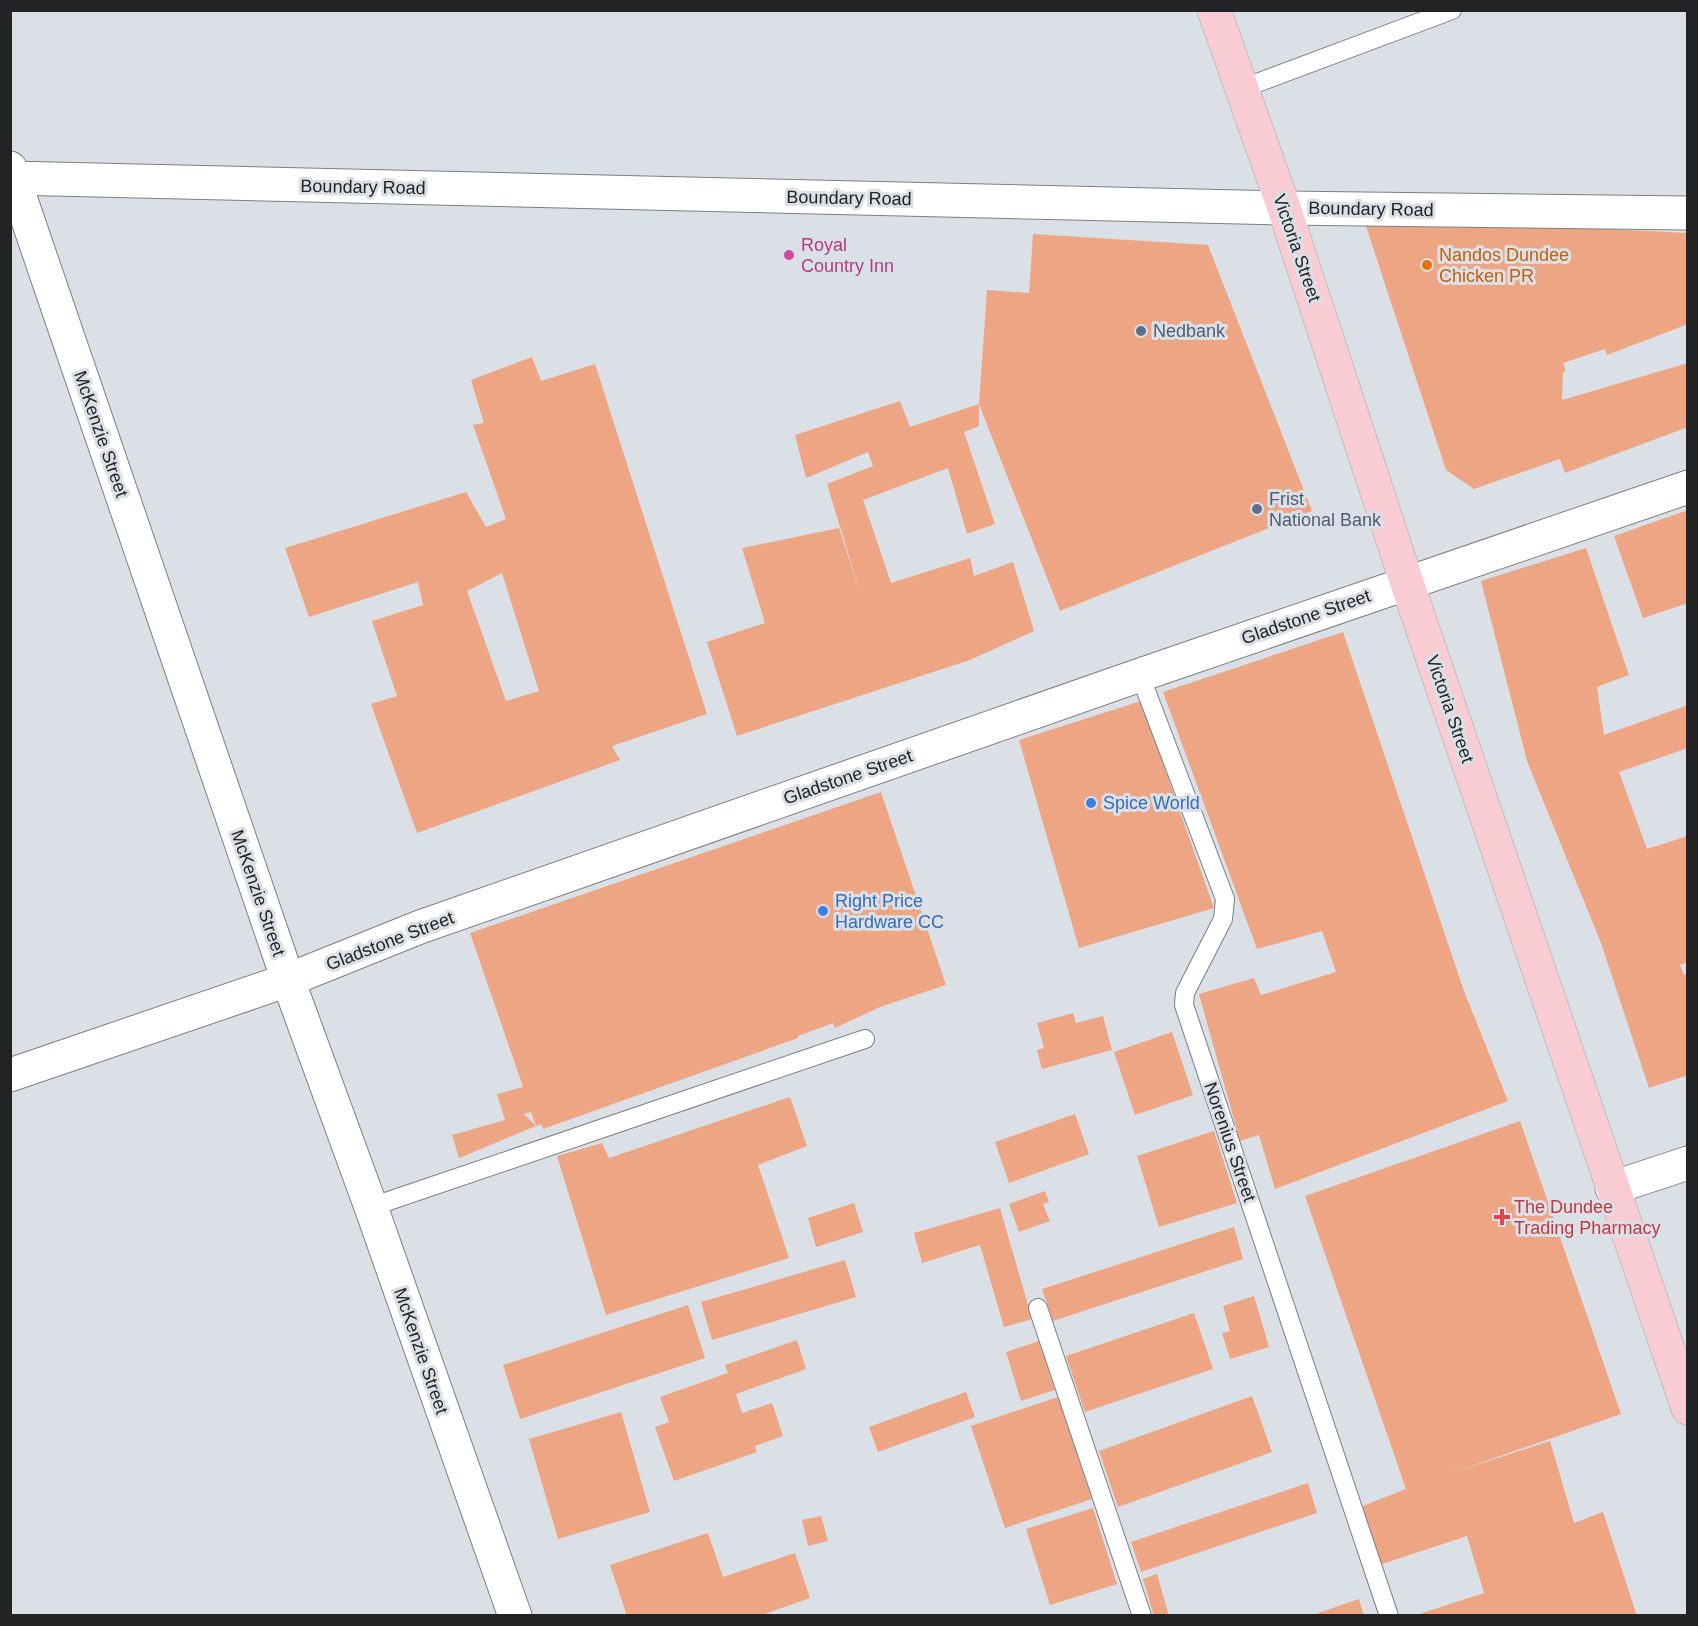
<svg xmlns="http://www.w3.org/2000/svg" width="1698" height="1626" font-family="Helvetica,sans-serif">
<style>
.building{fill:#eea583;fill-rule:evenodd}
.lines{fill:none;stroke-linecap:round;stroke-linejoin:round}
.lane-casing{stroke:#7b7f85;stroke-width:20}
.street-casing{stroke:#7b7f85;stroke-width:35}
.primary-casing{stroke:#bcbdbe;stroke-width:35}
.lane{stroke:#fff;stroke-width:18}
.street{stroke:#fff;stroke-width:33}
.primary{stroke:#f8ccd2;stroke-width:33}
.hotel-dot{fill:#d1479c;stroke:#dbe0e7;stroke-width:2}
.food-dot{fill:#e8710a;stroke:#dbe0e7;stroke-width:2}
.service-dot{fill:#5c6f8a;stroke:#dbe0e7;stroke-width:2}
.shop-dot{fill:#3f7fe0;stroke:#dbe0e7;stroke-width:2}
.health-dot{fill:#e0444e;stroke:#dbe0e7;stroke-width:2}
.labels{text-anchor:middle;stroke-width:6;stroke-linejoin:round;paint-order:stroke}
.street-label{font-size:18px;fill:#212325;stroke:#dbe0e7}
.hotel-label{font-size:18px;fill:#b23c85;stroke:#dbe0e7;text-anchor:start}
.food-label{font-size:18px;fill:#c56008;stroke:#dbe0e7;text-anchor:start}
.service-label{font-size:18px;fill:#4e5e75;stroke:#dbe0e7;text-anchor:start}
.shop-label{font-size:18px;fill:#366cbe;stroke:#dbe0e7;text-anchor:start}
.health-label{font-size:18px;fill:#be3a42;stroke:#dbe0e7;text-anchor:start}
</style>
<rect width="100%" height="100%" fill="#dbe0e7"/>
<g class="building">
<path d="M1363,217l325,16v91l-81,31 -2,-6 -42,14 3,8 -3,1 -1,28 126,-37v64l-123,46 -5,-14 -86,30 -28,-19z"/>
<path d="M1033,234l175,11 104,266 -252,100 -81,-207 8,-114 42,3z"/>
<path d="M532,357l9,24 54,-17 112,350 -95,32 8,14 -203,73 -46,-129 26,-8 -25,-75 51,-16 -5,-23 -109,35 -24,-69 181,-56 20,35 20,-8 -33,-94 11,-2 -13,-43zM502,573l37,118 -33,10 -39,-110z"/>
<path d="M900,401l10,26 69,-23v22l-15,6 31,92 -28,10 -19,-66 -85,32 28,83 79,-25 4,18 39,-14 21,69 -64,29 -233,76 -30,-94 58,-19 -23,-75 97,-20 22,68 -34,-112 46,-18 -5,-14 -62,26 -11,-43z"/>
<path d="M1688,510v93l-45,15 -29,-82z"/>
<path d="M1586,548l43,127 -32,12 7,48 84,-30v43l-69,24 28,77 41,-13v126l-8,3 4,10 4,-1v101l-39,13 -48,-145 -74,-182 -46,-180z"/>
<path d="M1343,632l121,359 44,110 -233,88 -16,-54 -19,6 -41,-147 55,-16 7,17 75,-23 -14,-41 -65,18 -94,-257z"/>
<path d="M1141,701l73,207 -135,40 -60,-208z"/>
<path d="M881,792l65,193 -66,22 -45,21 -2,-5 -35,13v2l-255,91 -2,-5 -5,2 -5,-14 -7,2 12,12 -77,32 -7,-23 53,-15 -8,-26 26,-7 -53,-154z"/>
<path d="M1073,1013l3,10 27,-7 9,34 -70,19 -5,-19 7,-2 -7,-25z"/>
<path d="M1172,1032l21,63 -58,20 -21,-63z"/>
<path d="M790,1097l17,49 -49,19 31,93 -183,57 -49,-159 45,-13 7,15z"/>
<path d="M1075,1114l14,40 -80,29 -14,-41z"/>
<path d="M1520,1121l101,293 -170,59 99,-32 24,82 29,-11 34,104h-224l71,-23 -17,-57 -88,29 -24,-56 51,-20 -101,-293z"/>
<path d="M1214,1131l23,72 -78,24 -22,-71z"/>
<path d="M1045,1191l4,11 -6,2 7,17 -31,11 -10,-28z"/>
<path d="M854,1203l9,29 -47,15 -8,-29z"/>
<path d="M1000,1208l32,111 -28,8 -24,-82 -58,18 -8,-30z"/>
<path d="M1234,1227l9,32 -190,62 -11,-32z"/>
<path d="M845,1260l11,37 -144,43 -11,-38z"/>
<path d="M1254,1296l15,51 -39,12 -8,-26 8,-2 -7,-25z"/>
<path d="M688,1305l17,53 -185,61 -17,-54z"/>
<path d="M1194,1313l19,56 -128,43 -19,-56z"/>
<path d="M797,1340l9,29 -70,25 6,19 30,-10 11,33 -28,10 2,6 -83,29 -19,-54 14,-5 -9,-25 68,-24 -3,-8z"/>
<path d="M1039,1341l16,49 -34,11 -15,-49z"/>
<path d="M966,1392l9,25 -97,35 -9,-25z"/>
<path d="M1252,1396l20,56 -154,55 -19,-56z"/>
<path d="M1058,1397l34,102 -87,29 -34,-102z"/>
<path d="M621,1412l29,100 -92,27 -29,-100z"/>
<path d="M1308,1483l9,30 -176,59 -10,-30z"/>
<path d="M1093,1508l24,76 -67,21 -24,-76z"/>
<path d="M821,1516l7,25 -20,5 -6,-26z"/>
<path d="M708,1533l15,44 72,-24 15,45 -51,18h-132l-17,-51z"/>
<path d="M1157,1574l12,42h-15l-11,-37z"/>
<path d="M1359,1599l5,17h-45l-1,-3z"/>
</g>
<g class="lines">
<g class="lane-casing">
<g id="lane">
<path d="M1241,89l211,-79"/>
<path d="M1140,675l85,224 -2,20 -38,74 -1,12 205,611"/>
<path d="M371,1207l494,-168"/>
<path d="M1038,1308l104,308"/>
</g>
</g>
<g class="street-casing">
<g id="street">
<path d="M10,168l278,812 83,227 144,409"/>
<path d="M10,178l1274,30 404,5"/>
<path d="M10,1075l278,-95 132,-53 720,-252 548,-188"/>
<path d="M1612,1188l76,-25"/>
</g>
</g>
<g class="primary-casing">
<path id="primary" d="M1214,10l70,198 123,375 281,825"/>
</g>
<use href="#lane" class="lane"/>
<use href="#street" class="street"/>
<use href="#primary" class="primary"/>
</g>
<circle class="hotel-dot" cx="789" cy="255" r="6"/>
<circle class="food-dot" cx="1427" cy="265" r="6"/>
<g class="service-dot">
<circle cx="1141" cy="331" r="6"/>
<circle cx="1257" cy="509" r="6"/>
</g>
<g class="shop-dot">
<circle cx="1091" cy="803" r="6"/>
<circle cx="823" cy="911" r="6"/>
</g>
<path class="health-dot" d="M1499 1208h6v6h6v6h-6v6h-6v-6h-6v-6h6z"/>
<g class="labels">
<g class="street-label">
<text transform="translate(363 187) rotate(1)" y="6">Boundary Road</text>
<text transform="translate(849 198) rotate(1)" y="6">Boundary Road</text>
<text transform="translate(1371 209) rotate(1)" y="6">Boundary Road</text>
<text transform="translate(1297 248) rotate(71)" y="6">Victoria Street</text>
<text transform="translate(101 434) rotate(71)" y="6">McKenzie Street</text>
<text transform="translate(1306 617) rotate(-19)" y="6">Gladstone Street</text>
<text transform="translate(1450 709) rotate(71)" y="6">Victoria Street</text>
<text transform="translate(848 777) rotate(-19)" y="6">Gladstone Street</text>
<text transform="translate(258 893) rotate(71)" y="6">McKenzie Street</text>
<text transform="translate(390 941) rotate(-21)" y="6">Gladstone Street</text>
<text transform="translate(1230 1142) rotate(71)" y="6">Norenius Street</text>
<text transform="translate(421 1351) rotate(71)" y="6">McKenzie Street</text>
</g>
<g class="hotel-label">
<text x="801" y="251">Royal<tspan x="801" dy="21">Country Inn</tspan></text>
</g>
<g class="food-label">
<text x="1439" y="261">Nandos Dundee<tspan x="1439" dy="21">Chicken PR</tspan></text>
</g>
<g class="service-label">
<text x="1153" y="337">Nedbank</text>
<text x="1269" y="505">Frist<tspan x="1269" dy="21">National Bank</tspan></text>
</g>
<g class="shop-label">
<text x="1103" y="809">Spice World</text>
<text x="835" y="907">Right Price<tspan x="835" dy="21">Hardware CC</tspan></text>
</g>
<g class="health-label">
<text x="1514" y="1213">The Dundee<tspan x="1514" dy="21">Trading Pharmacy</tspan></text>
</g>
</g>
<rect width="1698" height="1626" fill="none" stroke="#212325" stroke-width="24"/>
</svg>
